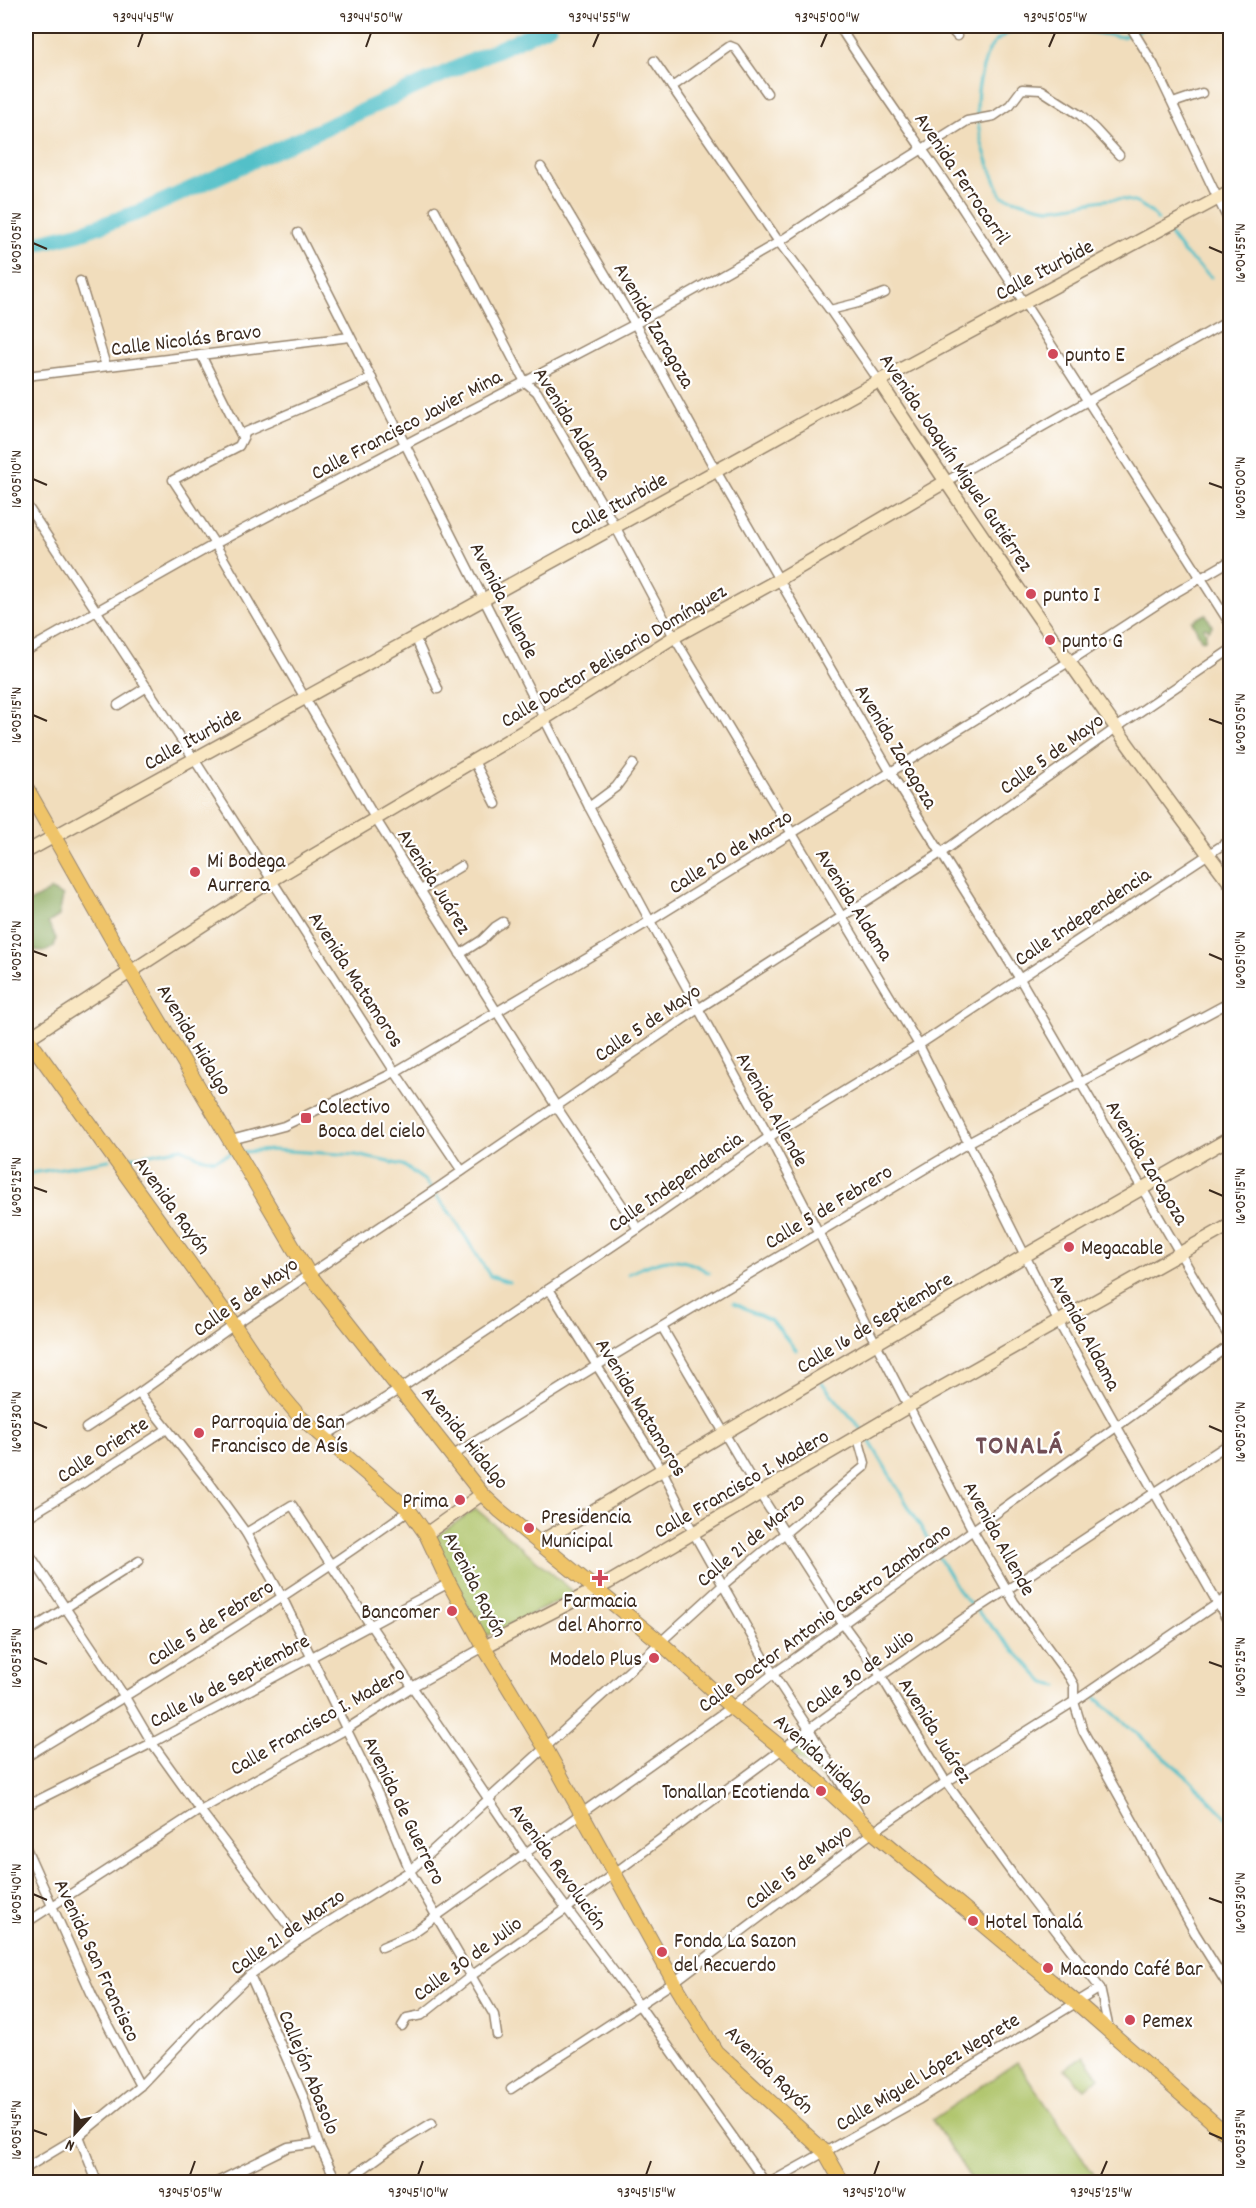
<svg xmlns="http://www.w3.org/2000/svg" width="1256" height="2208" font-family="Dekko,sans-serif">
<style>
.green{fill:#adc368;stroke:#747643;stroke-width:1.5}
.forest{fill:#8aa95c;stroke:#626a3d;stroke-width:1.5}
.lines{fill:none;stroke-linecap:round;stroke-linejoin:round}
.stream{stroke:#52c0c8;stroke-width:3}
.river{stroke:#52c0c8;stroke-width:16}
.street-casing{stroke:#96846d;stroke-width:11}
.secondary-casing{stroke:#96846d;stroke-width:15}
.primary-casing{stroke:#96846d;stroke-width:16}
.street{stroke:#fff;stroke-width:8}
.secondary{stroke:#f9e7c3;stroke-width:12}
.primary{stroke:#efc469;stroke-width:14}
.ticks{fill:none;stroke:#3b2a1e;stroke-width:2}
.poi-dot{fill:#d1495b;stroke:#fff;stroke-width:2}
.labels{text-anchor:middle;stroke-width:4.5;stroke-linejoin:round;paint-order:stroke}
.street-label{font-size:21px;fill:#3b2a1e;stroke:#fff}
.poi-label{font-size:21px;fill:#3b2a1e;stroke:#fff;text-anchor:start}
.district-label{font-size:27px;font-weight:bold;letter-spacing:1.5px;fill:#714e55;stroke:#fff}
.neatline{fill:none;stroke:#3b2a1e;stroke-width:2}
.ticks-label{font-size:15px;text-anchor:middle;fill:#3b2a1e}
</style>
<rect width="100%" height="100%" fill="#fff"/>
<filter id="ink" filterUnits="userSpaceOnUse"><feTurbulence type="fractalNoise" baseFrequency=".0167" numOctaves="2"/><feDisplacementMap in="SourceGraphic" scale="12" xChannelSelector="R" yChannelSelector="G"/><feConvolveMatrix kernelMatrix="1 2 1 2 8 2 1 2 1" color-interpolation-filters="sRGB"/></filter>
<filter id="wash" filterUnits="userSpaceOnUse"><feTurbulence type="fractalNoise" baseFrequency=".008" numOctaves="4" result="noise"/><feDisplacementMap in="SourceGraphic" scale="24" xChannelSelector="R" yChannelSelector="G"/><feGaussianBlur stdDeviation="1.35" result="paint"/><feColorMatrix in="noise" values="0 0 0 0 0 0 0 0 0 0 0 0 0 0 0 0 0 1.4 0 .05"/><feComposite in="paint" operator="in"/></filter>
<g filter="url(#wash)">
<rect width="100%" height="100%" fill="#f1ddbc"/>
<g class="green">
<path d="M476,1509l99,84 -91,44 -52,-98z"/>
<path d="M807,1738l23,40 -3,4 -37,-30z"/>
<path d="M1084,2056l15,21 -14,12 -20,-20z"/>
<path d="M1017,2062l82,120h-126l-41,-62z"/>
</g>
<g class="forest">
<path d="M1206,614l6,12 -3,4 -3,-3 -3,1 3,4 -1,8 -4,-1 -9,-18z"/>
<path d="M51,890l12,6 -4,20 -11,7 8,15 -2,9 -8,4 -16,-1 -4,6v-52z"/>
</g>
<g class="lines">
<g class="stream">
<path d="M1023,26c-10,4 -20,9 -28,16 -8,8 -10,19 -13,29 -13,46 1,83 20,125 14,3 38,13 51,12 37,-2 76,-25 105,12"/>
<path d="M1051,26l71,11 28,-11"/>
<path d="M1168,232l16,21 27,24"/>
<path d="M26,527l3,-1"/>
<path d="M243,1152l29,-2 84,5 47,10 22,16 28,36 37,59 19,6"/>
<path d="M119,1160l63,-12 17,9 16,3 18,-8"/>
<path d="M26,1174l83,-14"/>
<path d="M628,1274c32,-15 49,-22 81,-1"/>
<path d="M734,1303l38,18 24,29"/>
<path d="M822,1383l40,47"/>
<path d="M866,1435l94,158 85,90 13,3"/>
<path d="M1094,1696l93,81 41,42 2,6"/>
</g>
<path class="river" d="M26,246l53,-13 63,-22 407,-185"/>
</g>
</g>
<g filter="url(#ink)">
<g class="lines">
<g class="street-casing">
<g id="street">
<path d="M839,26c40,64 86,125 127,188 90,136 177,273 264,410"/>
<path d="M948,26l9,10"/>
<path d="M1130,26l24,39 76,159"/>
<path d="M654,61l125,181 51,68 49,71"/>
<path d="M672,87l58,-41 5,2 32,45"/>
<path d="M1173,103l29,-10"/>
<path d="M541,167l94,157 81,147 175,302 129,206 210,360"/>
<path d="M435,210l90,172 12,10 78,134 59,111 245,408 140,278 58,104 113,198"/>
<path d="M298,233l291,574 61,114 119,216 204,394 41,71 56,76 4,7v17l9,29 112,202 35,56"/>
<path d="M80,281l26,85"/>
<path d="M830,310l28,-7 27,-10"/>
<path d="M201,355l41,82"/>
<path d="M26,376l324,-39"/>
<path d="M372,378l-126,54 -7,14 -66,34 42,64 160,274 181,288 82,123"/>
<path d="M945,482l285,-162"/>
<path d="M26,504l168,255 201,313 67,99"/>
<path d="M415,637l23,52"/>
<path d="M26,651l189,-107 420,-220 144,-82 67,-45 121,-76 27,-5 16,-11 12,-16 19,1 39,25 15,14 24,26"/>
<path d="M118,705l29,-18"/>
<path d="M474,761l22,43"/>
<path d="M589,807l27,-20 17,-23"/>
<path d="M421,890l40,-24"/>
<path d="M460,954l22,-14 13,-13 8,-5"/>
<path d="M231,1140l53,-14 111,-54 255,-151 420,-260 100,-65 60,-35"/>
<path d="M549,1289l113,181 31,62 80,142 36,55 50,85"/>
<path d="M662,1327l98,167 83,130 38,52 65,106 68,94 86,112 9,41"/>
<path d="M139,1393l70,89 37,51 36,64 97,199 31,75 84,144 3,20"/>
<path d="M86,1428l53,-35 95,-68 205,-138 259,-178 243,-156 175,-125 114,-78"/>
<path d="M323,1437l77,-48 238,-160 131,-92 150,-92 311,-205"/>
<path d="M452,1456l144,-90 372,-223 262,-141"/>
<path d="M26,1518l59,-36 82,-53"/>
<path d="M246,1533l46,-28 79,121 154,227 114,152 126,177"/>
<path d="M26,1549l99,148 27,46 48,67 99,130"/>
<path d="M26,1633l113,-72"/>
<path d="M26,1757c129,-79 259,-158 383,-247"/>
<path d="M26,1806l126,-63 297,-160"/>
<path d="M26,1848l66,147 48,91"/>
<path d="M26,1923l174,-113 145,-80 67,-43 72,-40"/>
<path d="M382,1947l28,-12 321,-228 42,-33 457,-329"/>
<path d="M250,1975l53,121 15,47 19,39"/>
<path d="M402,2026l5,-8 15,-3 49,-39 95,-67 315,-233 89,-62 260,-171"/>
<path d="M511,2089l163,-107 199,-150 73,-50 132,-83 152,-104"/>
<path d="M79,2136l18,46"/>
<path d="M26,2168l53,-32 61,-50 59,-62 51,-49 49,-35 111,-69 313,-286 141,-118 1,-4 -7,-25"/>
<path d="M217,2182l71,-35 30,-4"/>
<path d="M345,2182l48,-35 39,-24"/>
<path d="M771,2182l147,-82 182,-112"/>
</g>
</g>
<g class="secondary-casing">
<g id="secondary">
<path d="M879,381c112,170 228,340 351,502"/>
<path d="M26,852l853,-471 351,-189"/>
<path d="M27,1039l245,-159 272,-161 130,-82 104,-57 167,-98"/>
<path d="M426,1534l56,-40"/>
<path d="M540,1542l486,-287 204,-117"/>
<path d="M484,1647l124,-64 301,-177 321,-181"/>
</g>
</g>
<g class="primary-casing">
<g id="primary">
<path d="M26,787l104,184 179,303 173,220 17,16 161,132 71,65 52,42 90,83 204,171 153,134"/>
<path d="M26,1036l208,289 45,67 20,24 110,94 17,24 23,49 35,64 62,102 128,233 42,70 109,100 17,30"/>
</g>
</g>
<use href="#street" class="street"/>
<use href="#secondary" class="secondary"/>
<use href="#primary" class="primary"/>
</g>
</g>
<path class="ticks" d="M138,47l5,-14M366,47l5,-14M593,47l6,-14M821,47l6,-14M1049,47l6,-14M33,243l14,6M1209,247l14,6M33,479l14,6M1209,483l14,5M33,715l14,6M1209,719l14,5M33,951l14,5M1209,954l14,6M33,1187l14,5M1209,1190l14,6M33,1422l14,6M1209,1426l14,6M33,1658l14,6M1209,1662l14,5M33,1894l14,6M1209,1898l14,5M33,2130l14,5M1209,2133l14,6M190,2175l5,-14M418,2175l5,-14M646,2175l5,-14M874,2175l5,-14M1101,2175l6,-14"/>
<g class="poi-dot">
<circle cx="1053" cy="354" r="6"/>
<circle cx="1031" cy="594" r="6"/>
<circle cx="1050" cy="640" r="6"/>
<circle cx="195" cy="872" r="6"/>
<rect x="300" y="1112" width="12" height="12" rx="3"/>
<circle cx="1069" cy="1247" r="6"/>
<circle cx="199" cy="1433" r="6"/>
<circle cx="460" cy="1500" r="6"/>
<circle cx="529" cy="1528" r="6"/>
<path d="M597 1569h6v6h6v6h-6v6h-6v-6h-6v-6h6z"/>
<circle cx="452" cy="1611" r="6"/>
<circle cx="654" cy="1658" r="6"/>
<circle cx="821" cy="1791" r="6"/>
<circle cx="973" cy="1921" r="6"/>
<circle cx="662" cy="1952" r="6"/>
<circle cx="1048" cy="1968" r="6"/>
<circle cx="1130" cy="2020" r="6"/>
</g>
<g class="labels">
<g class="street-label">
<text transform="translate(963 178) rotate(56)" y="7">Avenida Ferrocarril</text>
<text transform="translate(1044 269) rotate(-28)" y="7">Calle Iturbide</text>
<text transform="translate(655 325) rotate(60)" y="7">Avenida Zaragoza</text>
<text transform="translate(186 339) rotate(-7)" y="7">Calle Nicolás Bravo</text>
<text transform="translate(573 423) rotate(58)" y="7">Avenida Aldama</text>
<text transform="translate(406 424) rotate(-28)" y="7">Calle Francisco Javier Mina</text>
<text transform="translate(957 462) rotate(56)" y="7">Avenida Joaquín Miguel Gutiérrez</text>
<text transform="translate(618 503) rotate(-29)" y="7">Calle Iturbide</text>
<text transform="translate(505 600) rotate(63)" y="7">Avenida Allende</text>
<text transform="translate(613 655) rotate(-31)" y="7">Calle Doctor Belisario Domínguez</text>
<text transform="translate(192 738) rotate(-29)" y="7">Calle Iturbide</text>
<text transform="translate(897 746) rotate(59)" y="7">Avenida Zaragoza</text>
<text transform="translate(1051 753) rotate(-36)" y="7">Calle 5 de Mayo</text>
<text transform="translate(730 851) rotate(-32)" y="7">Calle 20 de Marzo</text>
<text transform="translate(435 881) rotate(58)" y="7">Avenida Juárez</text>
<text transform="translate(855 904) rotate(58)" y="7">Avenida Aldama</text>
<text transform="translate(1082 916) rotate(-34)" y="7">Calle Independencia</text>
<text transform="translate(357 979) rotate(57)" y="7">Avenida Matamoros</text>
<text transform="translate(647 1022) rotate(-34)" y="7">Calle 5 de Mayo</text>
<text transform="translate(195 1039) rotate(59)" y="7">Avenida Hidalgo</text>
<text transform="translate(773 1109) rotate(61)" y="7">Avenida Allende</text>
<text transform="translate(1148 1162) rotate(59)" y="7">Avenida Zaragoza</text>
<text transform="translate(675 1181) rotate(-35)" y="7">Calle Independencia</text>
<text transform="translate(173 1205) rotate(54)" y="7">Avenida Rayón</text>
<text transform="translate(828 1206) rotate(-31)" y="7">Calle 5 de Febrero</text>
<text transform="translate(245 1296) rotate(-35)" y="7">Calle 5 de Mayo</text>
<text transform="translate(874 1322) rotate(-31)" y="7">Calle 16 de Septiembre</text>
<text transform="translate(1086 1332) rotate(62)" y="7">Avenida Aldama</text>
<text transform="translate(642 1407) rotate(59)" y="7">Avenida Matamoros</text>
<text transform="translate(466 1437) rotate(51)" y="7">Avenida Hidalgo</text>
<text transform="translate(102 1449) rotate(-33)" y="7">Calle Oriente</text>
<text transform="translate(741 1483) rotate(-30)" y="7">Calle Francisco I. Madero</text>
<text transform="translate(1000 1538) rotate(61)" y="7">Avenida Allende</text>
<text transform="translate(750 1539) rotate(-40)" y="7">Calle 21 de Marzo</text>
<text transform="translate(476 1584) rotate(63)" y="7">Avenida Rayón</text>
<text transform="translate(824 1617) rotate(-36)" y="7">Calle Doctor Antonio Castro Zambrano</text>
<text transform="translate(210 1622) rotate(-32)" y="7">Calle 5 de Febrero</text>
<text transform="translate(859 1671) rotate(-36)" y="7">Calle 30 de Julio</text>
<text transform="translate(229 1680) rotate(-28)" y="7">Calle 16 de Septiembre</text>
<text transform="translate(317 1720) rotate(-30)" y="7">Calle Francisco I. Madero</text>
<text transform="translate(936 1730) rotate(58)" y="7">Avenida Juárez</text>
<text transform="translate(824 1759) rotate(42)" y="7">Avenida Hidalgo</text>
<text transform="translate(405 1810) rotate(64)" y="7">Avenida de Guerrero</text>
<text transform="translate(559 1866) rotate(54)" y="7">Avenida Revolución</text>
<text transform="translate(798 1866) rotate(-37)" y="7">Calle 15 de Mayo</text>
<text transform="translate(287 1931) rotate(-35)" y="7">Calle 21 de Marzo</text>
<text transform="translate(467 1958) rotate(-36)" y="7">Calle 30 de Julio</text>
<text transform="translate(98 1960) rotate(65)" y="7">Avenida San Francisco</text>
<text transform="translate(770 2069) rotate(45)" y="7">Avenida Rayón</text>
<text transform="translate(927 2071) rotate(-31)" y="7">Calle Miguel López Negrete</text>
<text transform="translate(310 2072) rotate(68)" y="7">Callejón Abasolo</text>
</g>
<g class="poi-label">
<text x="1065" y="361">punto E</text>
<text x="1043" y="601">punto I</text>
<text x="1062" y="647">punto G</text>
<text x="207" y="867">Mi Bodega<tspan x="207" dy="24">Aurrera</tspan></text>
<text x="318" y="1113">Colectivo<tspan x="318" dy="24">Boca del cielo</tspan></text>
<text x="1081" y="1254">Megacable</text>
<text x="211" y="1428">Parroquia de San<tspan x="211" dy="24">Francisco de Asís</tspan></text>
<text x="448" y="1507" text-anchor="end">Prima</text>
<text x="541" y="1523">Presidencia<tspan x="541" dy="24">Municipal</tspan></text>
<text x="600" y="1607" text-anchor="middle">Farmacia<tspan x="600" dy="24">del Ahorro</tspan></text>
<text x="440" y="1618" text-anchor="end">Bancomer</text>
<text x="642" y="1665" text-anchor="end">Modelo Plus</text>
<text x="809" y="1798" text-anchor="end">Tonallan Ecotienda</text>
<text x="985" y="1928">Hotel Tonalá</text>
<text x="674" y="1947">Fonda La Sazon<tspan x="674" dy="24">del Recuerdo</tspan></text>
<text x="1060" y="1975">Macondo Café Bar</text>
<text x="1142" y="2027">Pemex</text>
</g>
<g class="district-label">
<text x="1020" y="1453">TONALÁ</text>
</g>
</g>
<rect width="1256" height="2208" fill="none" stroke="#fff" stroke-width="66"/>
<g transform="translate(75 2133) rotate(202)" stroke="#ffffff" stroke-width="4.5" paint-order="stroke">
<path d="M0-4.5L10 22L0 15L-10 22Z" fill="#3b2a1e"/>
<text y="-9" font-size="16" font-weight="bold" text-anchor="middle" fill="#3b2a1e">N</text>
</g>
<rect x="33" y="33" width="1190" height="2142" class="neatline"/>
<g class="ticks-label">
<text x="143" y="22">93°44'45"W</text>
<text x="371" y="22">93°44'50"W</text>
<text x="599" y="22">93°44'55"W</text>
<text x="827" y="22">93°45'00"W</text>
<text x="1055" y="22">93°45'05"W</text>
<text transform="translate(16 243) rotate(-90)" y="5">16°05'05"N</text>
<text transform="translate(1240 253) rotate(-90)" y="5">16°04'55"N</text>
<text transform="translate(16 479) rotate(-90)" y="5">16°05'10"N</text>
<text transform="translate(1240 488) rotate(-90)" y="5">16°05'00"N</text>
<text transform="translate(16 715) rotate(-90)" y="5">16°05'15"N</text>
<text transform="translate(1240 724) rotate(-90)" y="5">16°05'05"N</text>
<text transform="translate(16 951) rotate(-90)" y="5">16°05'20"N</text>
<text transform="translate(1240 960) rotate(-90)" y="5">16°05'10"N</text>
<text transform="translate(16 1187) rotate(-90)" y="5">16°05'25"N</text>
<text transform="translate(1240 1196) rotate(-90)" y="5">16°05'15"N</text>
<text transform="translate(16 1422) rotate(-90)" y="5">16°05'30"N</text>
<text transform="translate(1240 1432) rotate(-90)" y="5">16°05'20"N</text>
<text transform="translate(16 1658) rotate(-90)" y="5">16°05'35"N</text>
<text transform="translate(1240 1667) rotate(-90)" y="5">16°05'25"N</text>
<text transform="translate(16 1894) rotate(-90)" y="5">16°05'40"N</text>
<text transform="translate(1240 1903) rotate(-90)" y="5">16°05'30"N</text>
<text transform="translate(16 2130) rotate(-90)" y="5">16°05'45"N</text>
<text transform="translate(1240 2139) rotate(-90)" y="5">16°05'35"N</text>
<text x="190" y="2197">93°45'05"W</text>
<text x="418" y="2197">93°45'10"W</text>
<text x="646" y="2197">93°45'15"W</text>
<text x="874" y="2197">93°45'20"W</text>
<text x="1101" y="2197">93°45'25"W</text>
</g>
</svg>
